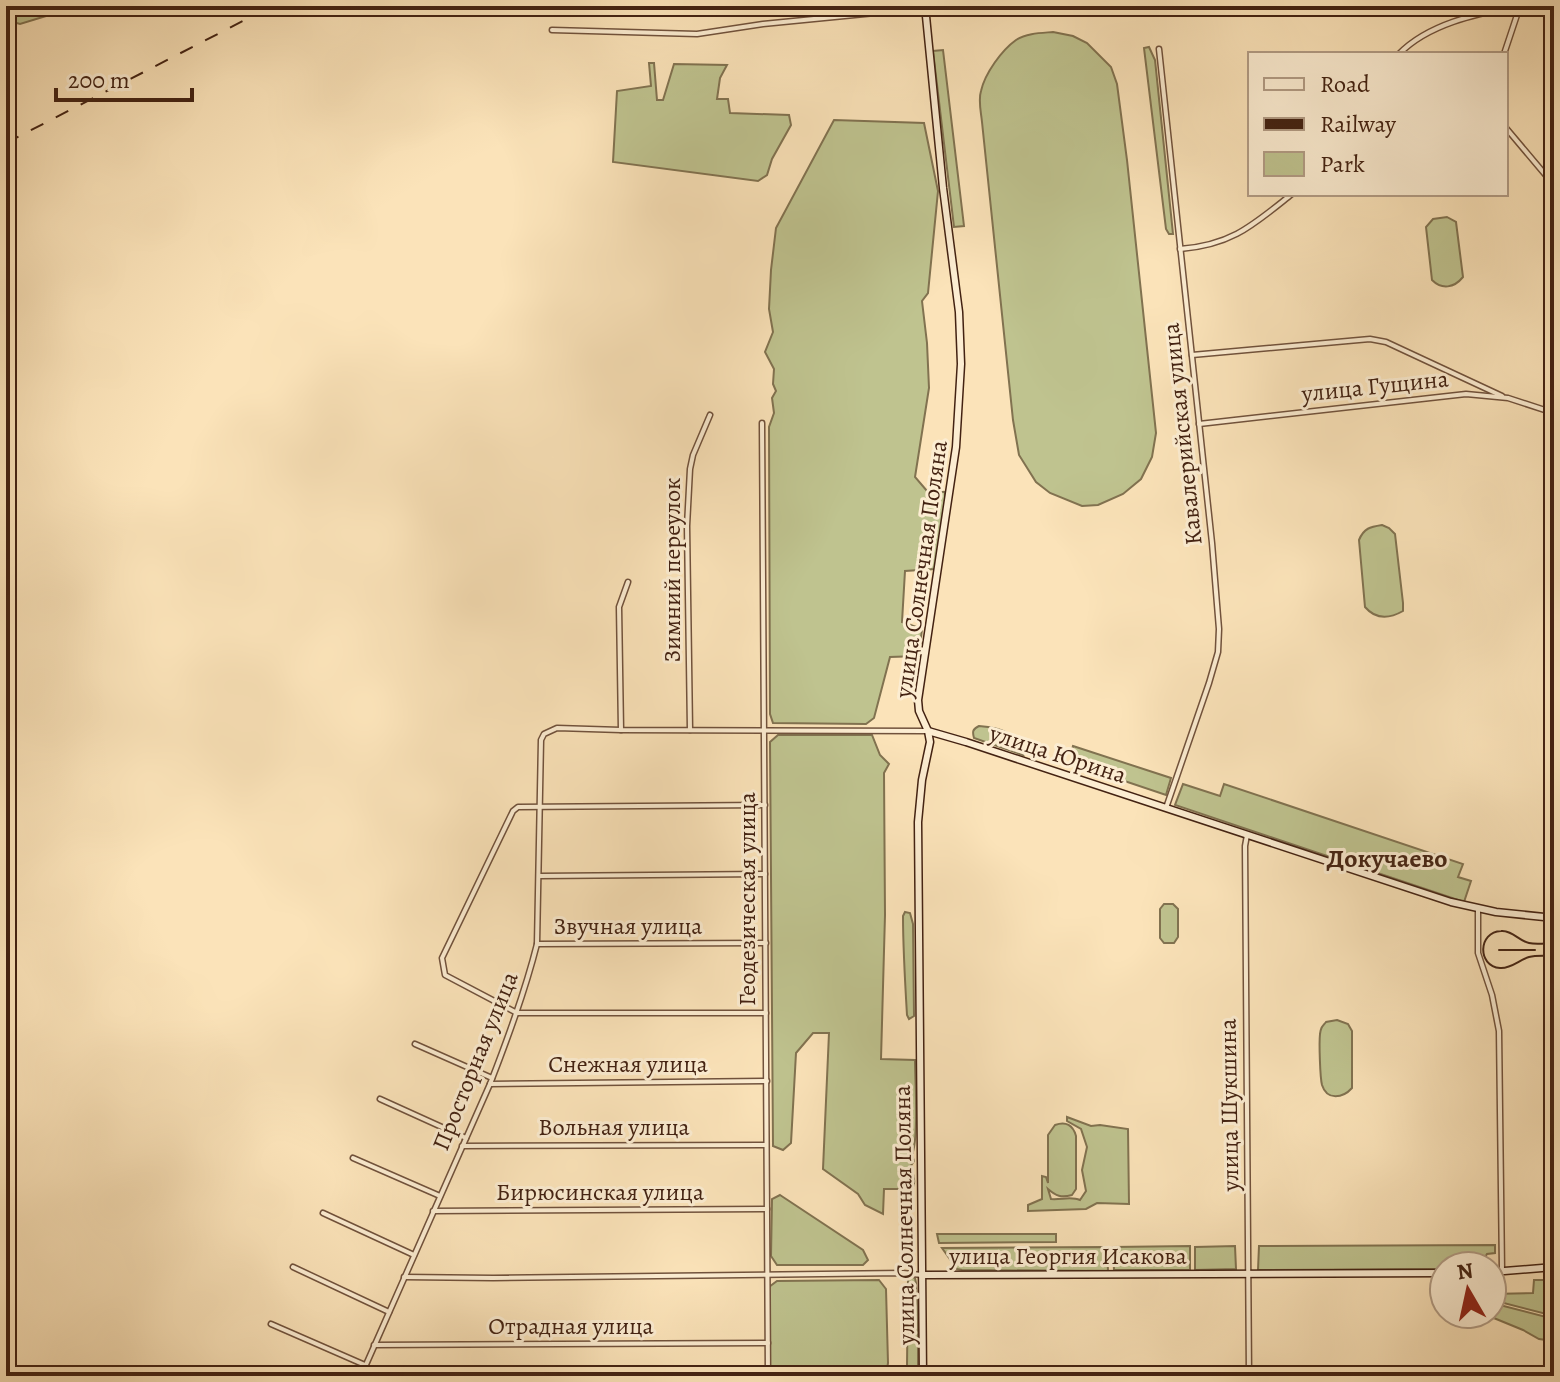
<svg xmlns="http://www.w3.org/2000/svg" width="1560" height="1382" font-family="Alegreya,serif">
<style>
.green{fill:#bfc38f;stroke:#817250;stroke-width:2}
.lines{fill:none;stroke-linecap:round;stroke-linejoin:round}
.street-casing{stroke:#71523c;stroke-width:7}
.secondary-casing{stroke:#432212;stroke-width:9}
.street{stroke:#fcedd2;stroke-width:4}
.secondary{stroke:#fcedd2;stroke-width:6}
.tram{stroke:#432212;stroke-width:2}
.rail{stroke:#432212;stroke-width:2;stroke-dasharray:14 14;stroke-linecap:butt}
.labels{text-anchor:middle;stroke-width:6;stroke-linejoin:round;paint-order:stroke}
.street-label{font-size:24px;fill:#432212;stroke:#fcedd2}
.neighbourhood-label{font-size:26px;font-weight:bold;fill:#432212;stroke:#fcedd2}
</style>
<rect width="100%" height="100%" fill="#fbe3b9"/>
<filter id="stains"><feTurbulence type="fractalNoise" baseFrequency=".0025" numOctaves="4"/><feColorMatrix values="0 0 0 0 .2 0 0 0 0 .09 0 0 0 0 .02 0 0 0 .5 -.17"/></filter>
<radialGradient id="worn" r=".72"><stop offset=".6" stop-color="#630" stop-opacity="0"/><stop offset="1" stop-color="#630" stop-opacity=".3"/></radialGradient>
<g class="green">
<path d="M9,6h70l-59,18 -14,-4v-13z"/>
<path d="M1053,32l20,4 14,7 24,24 6,17 10,76 29,273 -4,24 -11,22 -18,15 -25,11 -16,1 -32,-13 -14,-11 -17,-27 -6,-35 -31,-298c-1,-10 -4,-22 -1,-31 4,-18 21,-41 35,-51 11,-7 25,-7 37,-8z"/>
<path d="M1149,47l6,13 18,174h-4l-3,-5 -22,-181z"/>
<path d="M943,50l21,176 -10,1 -21,-176z"/>
<path d="M649,63h5l3,37h6l11,-36 53,1 -7,13 -3,21h11l2,14 59,2 2,10 -19,34 -5,16 -9,6 -145,-19 4,-71 34,-5z"/>
<path d="M834,120l90,3 14,68 -10,102 -6,8 5,42 2,45 -14,89 12,14 18,1v16l-10,61 -30,2 -3,51 20,7 -3,27 -29,1 -16,61 -8,6 -93,-1 -3,-9 -1,-287 5,-14 -2,-15 4,-7 -3,-7 1,-15 -9,-17 8,-20 -4,-23 2,-39 5,-42z"/>
<path d="M1447,217l9,5 7,55c-9,11 -21,13 -31,3l-6,-53 7,-8z"/>
<path d="M1382,525l7,3 6,6 8,69v8c-14,8 -27,9 -38,-4l-6,-67c5,-12 11,-13 23,-15z"/>
<path d="M979,726c26,2 33,6 44,29l-49,-17c-2,-7 -1,-9 5,-12z"/>
<path d="M778,735h94l8,20 9,9 -5,9 1,142 -4,144 34,1c0,22 4,76 -3,95l2,6 -4,6c3,6 6,14 3,20h-9v2h-20l-1,25 -18,-9 -7,-11 -35,-25 6,-136h-16l-17,20 -5,90 -8,7 -10,-4 -3,-404z"/>
<path d="M1073,746l98,32 -5,17 -89,-30 2,-9 -8,-3z"/>
<path d="M1183,784l37,12 4,-12 239,80 -5,13 13,4 -7,21 -289,-97z"/>
<path d="M1164,904h9l5,5v28l-4,6h-10l-4,-5v-29z"/>
<path d="M905,912l5,1 3,11 1,92 -5,3 -2,-4c-2,-33 -4,-66 -4,-99z"/>
<path d="M1337,1020l11,4 4,7v57c-9,10 -25,13 -30,-3 -2,-8 -3,-42 -2,-51 1,-7 2,-7 6,-12z"/>
<path d="M1067,1117l24,9 9,-1 28,4 1,75 -32,-1 -11,6 -58,2v-6l14,-6v-23l4,1 2,6v-48l7,-10c11,-4 18,0 21,11v53l-4,6c-11,3 -16,1 -24,-6l3,10c10,1 20,-3 29,1l6,-9 -4,-21 5,-23 -6,-18 -14,-8z"/>
<path d="M780,1195l83,55 5,10 -5,5h-86l-6,-9 1,-57z"/>
<path d="M937,1234h119v8l-117,1z"/>
<path d="M1495,1245v8l-8,1 -3,5 2,5 4,2h-46v3l-186,1 1,-24z"/>
<path d="M1190,1246v24h-76l-1,-23z"/>
<path d="M1235,1246l1,23 -41,1v-23z"/>
<path d="M1107,1247l1,24 -146,-1 -5,-1 -15,-21z"/>
<path d="M910,1276l5,2 1,5 2,30v54l-9,1 -2,-2 1,-87z"/>
<path d="M879,1280l7,9 2,74 -2,13h-116l-1,-89 8,-6z"/>
<path d="M1534,1280h20v36l-62,-16v-6l41,-1z"/>
<path d="M1492,1303l62,16v22l-15,-2 -16,-9 -39,-16h8z"/>
</g>
<g class="lines">
<g class="street-casing">
<g id="street">
<path d="M552,30l145,4 66,-10 163,-16"/>
<path d="M1159,49l53,494 7,86 -1,23 -9,31 -43,125"/>
<path d="M1399,54c29,-30 77,-40 117,-48"/>
<path d="M1504,54l16,-48"/>
<path d="M1506,128l48,57"/>
<path d="M1180,249c52,-4 73,-24 112,-55"/>
<path d="M1192,355l178,-16 16,3 116,54"/>
<path d="M762,423l6,953"/>
<path d="M1199,424l267,-30 42,4 46,15"/>
<path d="M621,730l-2,-123 9,-25"/>
<path d="M690,730l-3,-204 3,-57 3,-14 17,-40"/>
<path d="M765,805l-247,2 -5,4 -71,147 3,17 72,38h249"/>
<path d="M1247,835l-2,11 4,530"/>
<path d="M540,876l225,-2"/>
<path d="M1478,909v44l14,42 7,36 3,240"/>
<path d="M537,944l229,-1"/>
<path d="M415,1044l77,34"/>
<path d="M490,1084l277,-3"/>
<path d="M380,1099l86,39"/>
<path d="M462,1146l304,-1"/>
<path d="M353,1158l87,38"/>
<path d="M433,1211l334,-2"/>
<path d="M323,1213l91,42"/>
<path d="M293,1267l96,45"/>
<path d="M404,1277l89,1 410,-5 19,2"/>
<path d="M271,1324l94,41"/>
<path d="M374,1345l394,-2"/>
<path d="M361,1376l129,-292c18,-46 35,-92 47,-140l4,-204 3,-6 13,-6 64,2 307,1"/>
</g>
</g>
<g class="secondary-casing">
<g id="secondary">
<path d="M928,731l38,11 485,160 45,10 58,6"/>
<path d="M1492,1272l62,-5"/>
<path d="M922,1275l522,-2"/>
<path d="M923,1376l-5,-554 4,-42 8,-38 -2,-11 -9,-20 -1,-11 38,-253 5,-83 -2,-52 -16,-124 -18,-182"/>
</g>
</g>
<use href="#street" class="street"/>
<use href="#secondary" class="secondary"/>
<g class="tram">
<path d="M1554,943c-8,0 -17,2 -25,0 -10,-2 -17,-13 -28,-12 -23,1 -24,35 -1,37 11,1 19,-8 29,-11 8,-2 17,-1 25,-1"/>
<path d="M1499,950h36"/>
</g>
<path class="rail" d="M6,143l266,-137"/>
</g>
<g class="labels">
<g class="street-label">
<text transform="translate(1375 386) rotate(-6)" y="8">улица Гущина</text>
<text transform="translate(1182 434) rotate(-96)" y="8">Кавалерийская улица</text>
<text transform="translate(921 569) rotate(-82)" y="8">улица Солнечная Поляна</text>
<text transform="translate(672 570) rotate(-90)" y="8">Зимний переулок</text>
<text transform="translate(1058 754) rotate(18)" y="8">улица Юрина</text>
<text transform="translate(747 899) rotate(-90)" y="8">Геодезическая улица</text>
<text x="628" y="934">Звучная улица</text>
<text transform="translate(475 1061) rotate(-68)" y="8">Просторная улица</text>
<text x="628" y="1072">Снежная улица</text>
<text transform="translate(1229 1105) rotate(-91)" y="8">улица Шукшина</text>
<text x="614" y="1135">Вольная улица</text>
<text x="600" y="1200">Бирюсинская улица</text>
<text transform="translate(904 1215) rotate(-91)" y="8">улица Солнечная Поляна</text>
<text x="1068" y="1264">улица Георгия Исакова</text>
<text x="571" y="1334">Отрадная улица</text>
</g>
<g class="neighbourhood-label">
<text x="1387" y="867">Докучаево</text>
</g>
</g>
<rect width="1560" height="1382" fill="none" stroke="#fbe3b9" stroke-width="32"/>
<rect x="8" y="8" width="1544" height="1366" fill="none" stroke="#432212" stroke-width="4"/>
<rect x="16" y="16" width="1528" height="1350" fill="none" stroke="#432212" stroke-width="2"/>
<rect x="1248" y="52" width="260" height="144" fill="#fcedd2" stroke="#b29c85" stroke-width="2"/>
<rect x="1264" y="78" width="40" height="12" fill="#fcedd2" stroke="#b29c85" stroke-width="2"/>
<text x="1320" y="92" font-size="24" fill="#432212">Road</text>
<rect x="1264" y="118" width="40" height="12" fill="#432212" stroke="#b29c85" stroke-width="2"/>
<text x="1320" y="132" font-size="24" fill="#432212">Railway</text>
<rect x="1264" y="152" width="40" height="24" fill="#bfc38f" stroke="#b29c85" stroke-width="2"/>
<text x="1320" y="172" font-size="24" fill="#432212">Park</text>
<g transform="translate(1468 1290) rotate(351)"><circle r="38" fill="#fcedd2" stroke="#b29c85" stroke-width="2"/>
<path d="M0-6L14 30L0 20L-14 30Z" fill="#8f2418"/>
<text y="-12" font-size="22" font-weight="bold" text-anchor="middle" fill="#432212">N</text>
</g>
<path d="M56 88v12h136v-12" fill="none" stroke="#432212" stroke-width="4"/>
<text x="68" y="88" font-size="24" fill="#432212" stroke="#fcedd2" stroke-width="6" paint-order="stroke">200 m</text>
<rect width="100%" height="100%" filter="url(#stains)"/>
<rect width="100%" height="100%" fill="url(#worn)"/>
</svg>
